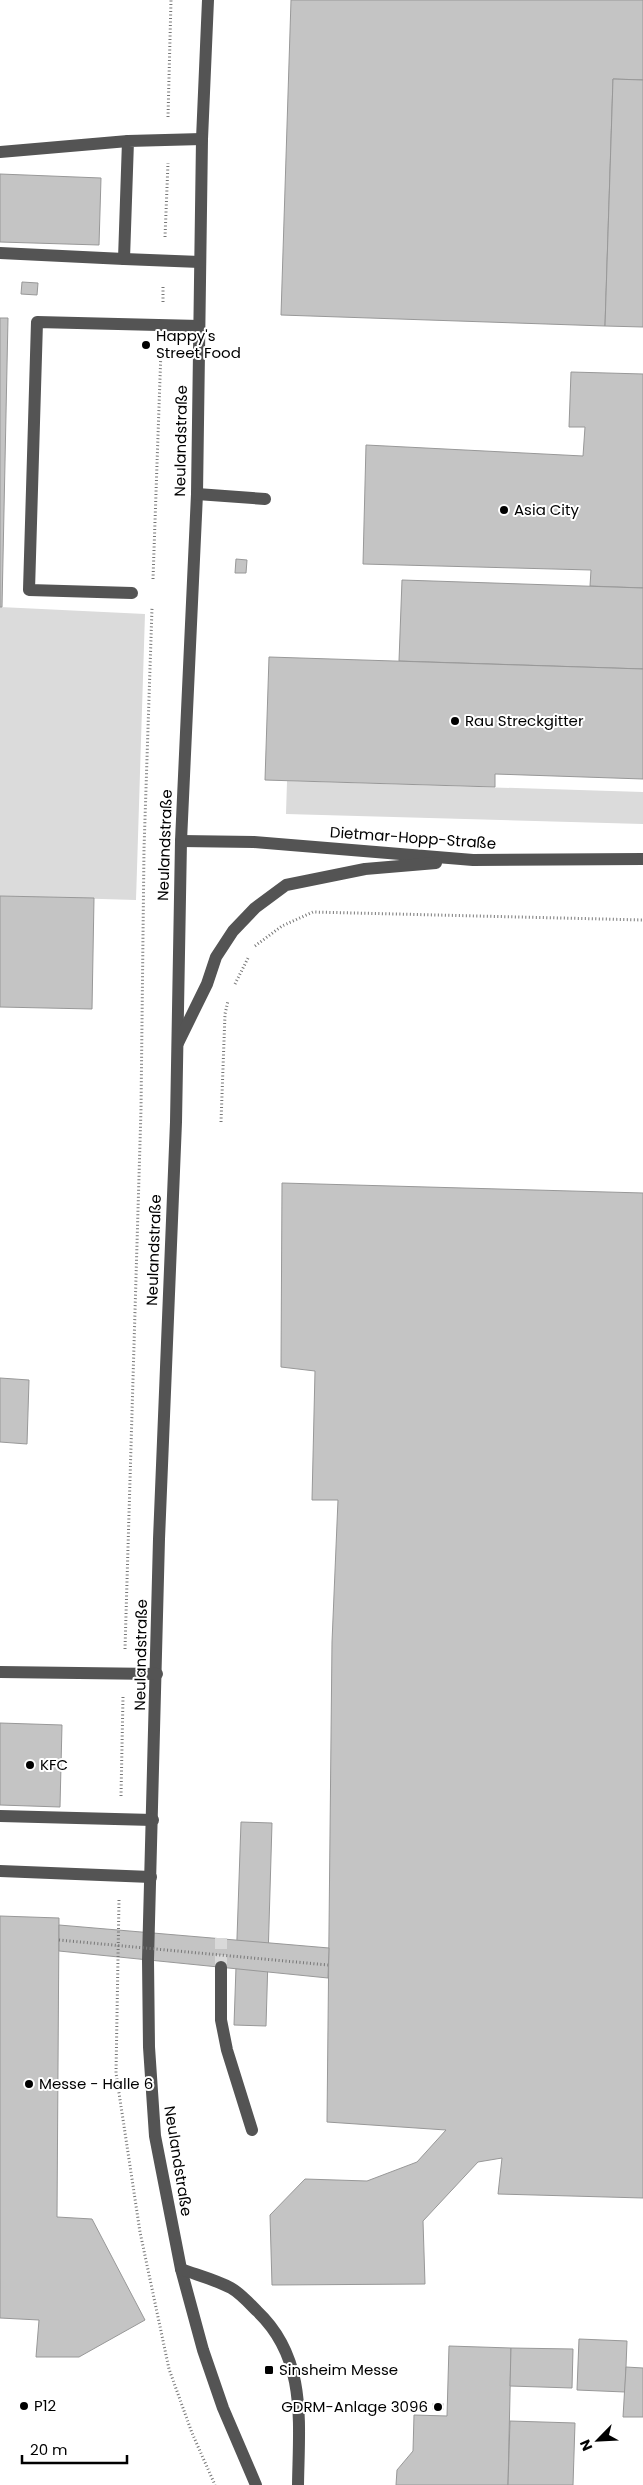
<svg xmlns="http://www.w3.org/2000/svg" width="643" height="2485" font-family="Poppins,sans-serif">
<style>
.green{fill:#dbdbdb}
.building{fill:#c4c4c4;stroke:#989898}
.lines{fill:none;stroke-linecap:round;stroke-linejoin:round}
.minor-tunnel{stroke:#d9d9d9;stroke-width:12;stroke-dasharray:12 6;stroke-linecap:butt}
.path{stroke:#767676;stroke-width:3;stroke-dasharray:1 2.5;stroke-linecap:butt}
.minor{stroke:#545454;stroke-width:12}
.path-bridge{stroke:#767676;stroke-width:3;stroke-dasharray:1 2.5;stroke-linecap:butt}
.poi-dot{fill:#000;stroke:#fff;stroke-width:2}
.labels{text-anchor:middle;stroke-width:4;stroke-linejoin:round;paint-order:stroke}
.poi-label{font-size:15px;fill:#000;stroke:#fff;text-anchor:start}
.street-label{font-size:15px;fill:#000;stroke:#fff}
</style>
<rect width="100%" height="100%" fill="#fff"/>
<g class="green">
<path d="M0,607l145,7 -9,286 -136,-4z"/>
<path d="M287,781l356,11v32l-357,-10z"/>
</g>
<g class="building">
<path d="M291,0h352v80l-30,-1 -8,247 -324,-11z"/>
<path d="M613,79l30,1v247l-38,-1z"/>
<path d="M0,174l101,4 -2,67 -99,-3z"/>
<path d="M22,282l16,1 -1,12 -16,-1z"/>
<path d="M0,318h8l-6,289h-2z"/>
<path d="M571,372l72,2v214l-53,-2 1,-16 -228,-6 3,-119 217,11 2,-29h-16z"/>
<path d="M236,559l11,1 -1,13h-11z"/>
<path d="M402,580l241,8v81l-244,-8z"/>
<path d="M269,657l374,12v110l-148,-5v13l-230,-7z"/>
<path d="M0,896l94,2 -2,111 -92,-2z"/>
<path d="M282,1183l361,10v1005l-145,-4 4,-36 -24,4 -55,59 2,63 -153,1 -2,-70 35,-36 62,2 50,-19 29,-32 -119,-8 5,-480 6,-142h-26l3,-129 -34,-4z"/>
<path d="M0,1378l29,2 -2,64 -27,-2z"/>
<path d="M0,1723l62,2 -2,82 -60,-2z"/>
<path d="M241,1822l31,1 -6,203 -32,-1z"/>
<path d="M0,1916l59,2 -2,299 35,2 53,101 -66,37h-43l3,-37 -39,-2z"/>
<path d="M59,1925l270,23 -1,30 -269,-27z"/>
<path d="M579,2339l48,2 -2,51 -48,-2z"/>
<path d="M449,2346l62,2 -3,137h-112l1,-15 16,-19 1,-36 33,1z"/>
<path d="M511,2348l62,1 -1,39 -62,-2z"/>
<path d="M626,2367l17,1v49h-20z"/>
<rect x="433" y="2404" width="10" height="5"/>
<path d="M510,2421l65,2 -2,62h-65z"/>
</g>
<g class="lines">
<path class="minor-tunnel" d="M221,1967v-29"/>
<g class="path">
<path d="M168,117l3,-117"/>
<path d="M165,237l3,-74"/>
<path d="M163,302v-17"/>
<path d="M153,579l8,-229"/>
<path d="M255,946l27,-20 31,-14 330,8"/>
<path d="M235,984l14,-28"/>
<path d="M221,1122l4,-108 3,-13"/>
<path d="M125,1649l16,-540 3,-260 8,-241"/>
<path d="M121,1796l2,-99"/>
<path d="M119,1900l-3,173 24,159 29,137 23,64 23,52"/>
</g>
<g class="minor">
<path d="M208,0l-6,139 -5,355 -16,347 -5,281 -17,417 -11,421 1,87 6,89 26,133 22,81 20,58 33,77"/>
<path d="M0,152l128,-11"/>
<path d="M0,253l124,6"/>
<path d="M200,262l-76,-3 4,-118 74,-2"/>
<path d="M197,494l68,5"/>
<path d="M132,593l-103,-3 8,-268 162,4"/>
<path d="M181,841l73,1 219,18 170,-1"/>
<path d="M178,1043l29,-59 9,-27 17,-26 22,-23 31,-23 79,-16 71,-6"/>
<path d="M0,1672l157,2"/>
<path d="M0,1816l153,4"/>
<path d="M0,1871l151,6"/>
<path d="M221,1967v53l6,30 25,80"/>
<path d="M181,2269c16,6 35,11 50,19 9,5 18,15 26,23 50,47 42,110 41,174"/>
</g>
<path class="path-bridge" d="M59,1940l269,25"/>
</g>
<g class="poi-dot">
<circle cx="146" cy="345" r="5"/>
<circle cx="504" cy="510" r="5"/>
<circle cx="455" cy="721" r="5"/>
<circle cx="30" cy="1765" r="5"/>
<circle cx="29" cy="2084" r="5"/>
<rect x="264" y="2365" width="10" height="10" rx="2.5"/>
<circle cx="24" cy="2406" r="5"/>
<circle cx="438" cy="2407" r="5"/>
</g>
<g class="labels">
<g class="poi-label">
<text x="156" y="341">Happy's<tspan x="156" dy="17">Street Food</tspan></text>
<text x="514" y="515">Asia City</text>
<text x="465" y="726">Rau Streckgitter</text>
<text x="40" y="1770">KFC</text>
<text x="39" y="2089">Messe - Halle 6</text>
<text x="279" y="2375">Sinsheim Messe</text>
<text x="34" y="2411">P12</text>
<text x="428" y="2412" text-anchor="end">GDRM-Anlage 3096</text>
</g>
<g class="street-label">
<text transform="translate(181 441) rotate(-89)" y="5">Neulandstraße</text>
<text transform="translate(413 838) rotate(4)" y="5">Dietmar-Hopp-Straße</text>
<text transform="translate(165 845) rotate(-88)" y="5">Neulandstraße</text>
<text transform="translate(154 1250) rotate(-88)" y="5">Neulandstraße</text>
<text transform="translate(141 1655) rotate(-89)" y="5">Neulandstraße</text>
<text transform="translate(178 2161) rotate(81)" y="5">Neulandstraße</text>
</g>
</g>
<g transform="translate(598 2440) rotate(246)" stroke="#ffffff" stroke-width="4" paint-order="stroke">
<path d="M0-4L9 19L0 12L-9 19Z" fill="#000000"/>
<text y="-8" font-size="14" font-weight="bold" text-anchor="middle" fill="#000000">N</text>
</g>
<path d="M22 2455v8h105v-8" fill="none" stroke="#000000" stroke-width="2.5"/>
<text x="30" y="2455" font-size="15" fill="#000000" stroke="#ffffff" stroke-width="4" paint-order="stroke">20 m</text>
</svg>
